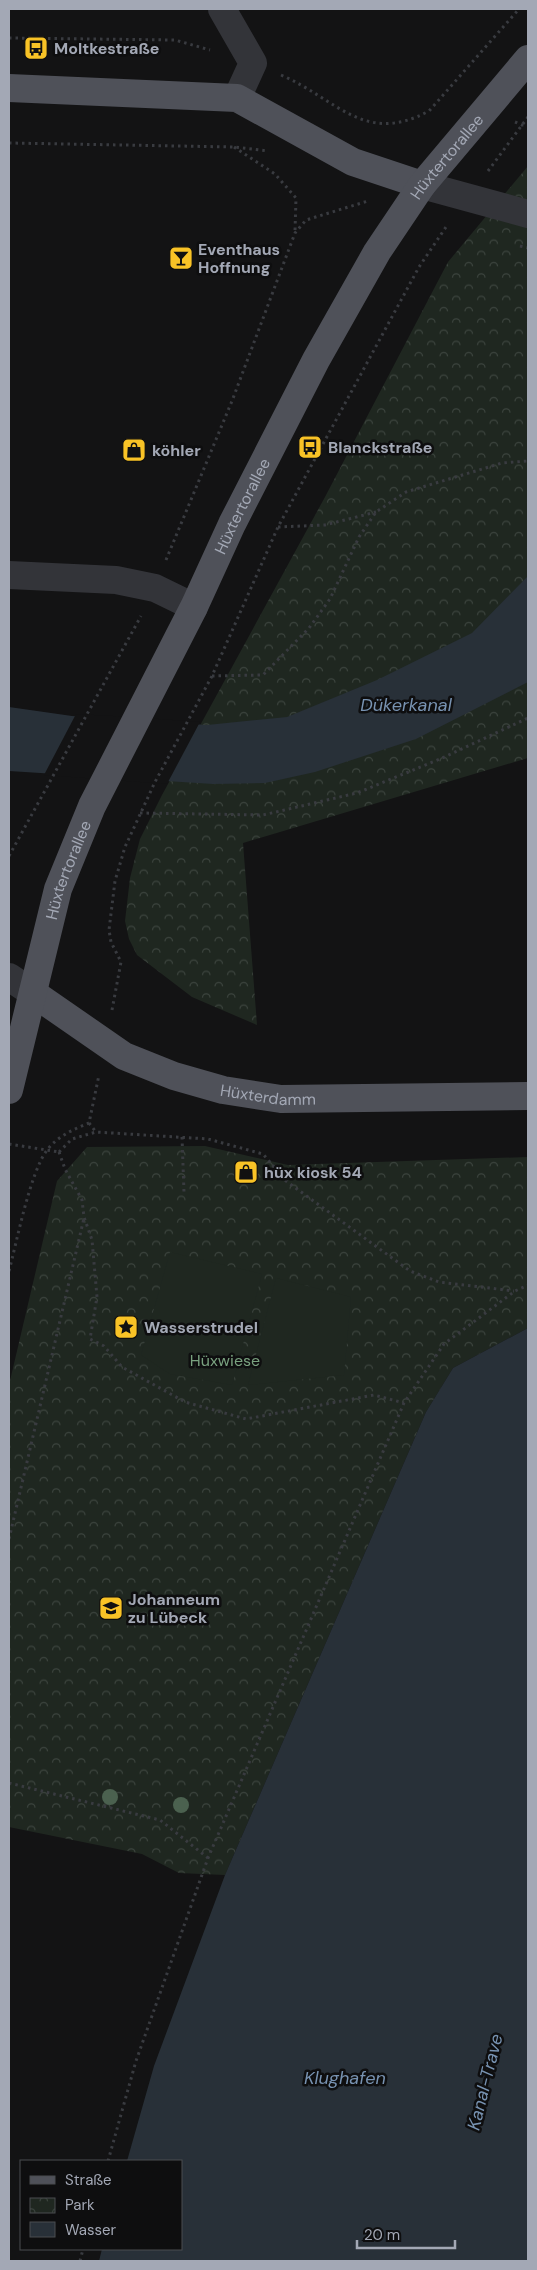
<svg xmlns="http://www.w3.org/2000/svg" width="537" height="2270" font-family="'DM Sans',sans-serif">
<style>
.park{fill:url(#park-crowns)}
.pitch{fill:#1f2720}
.water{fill:#283038}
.pier{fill:#131314}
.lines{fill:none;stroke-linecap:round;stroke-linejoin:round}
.path{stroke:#393b40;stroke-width:3;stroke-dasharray:2.5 4;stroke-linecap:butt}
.minor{stroke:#333439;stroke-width:28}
.major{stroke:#4f5159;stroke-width:28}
.tree{fill:#4b614f}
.labels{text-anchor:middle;stroke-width:5;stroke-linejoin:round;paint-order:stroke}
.poi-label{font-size:16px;font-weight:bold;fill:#a3a8b5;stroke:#0e0e0f;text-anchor:start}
.street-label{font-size:16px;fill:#a3a8b5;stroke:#0e0e0f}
.park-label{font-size:16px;fill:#79a17f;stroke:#0e0e0f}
.water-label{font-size:18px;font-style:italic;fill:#7893b2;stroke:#0e0e0f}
</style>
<defs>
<pattern id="park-crowns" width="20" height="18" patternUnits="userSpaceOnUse" patternTransform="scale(1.25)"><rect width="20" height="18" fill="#1f2720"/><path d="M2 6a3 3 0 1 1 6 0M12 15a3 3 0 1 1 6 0" fill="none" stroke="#3c443e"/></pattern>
</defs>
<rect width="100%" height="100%" fill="#131314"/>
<g class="park">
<path d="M528,166v592l-285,85 14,182 -65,-28 -55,-42 -8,-16 -4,-18 5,-43 10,-39 22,-44 163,-298 123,-235z"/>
<path d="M205,1146l83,19 240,-8v171l-75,40 -27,44 -201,463 -46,-2 -37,-19 -133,-27v-442l48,-204 30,-34z"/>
</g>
<g class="pitch">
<path d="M170,1252l92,22 -30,111 -62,-11 -29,-19z"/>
<path d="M276,1278l75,19 -7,78 -96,10z"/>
</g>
<g class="water">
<path d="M528,576v106l-112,57 -101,33 -50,11 -52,1 -204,-13v-64l63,9 135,9 80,-8 90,-37 95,-47z"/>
<path d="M528,1328v933h-429l3,-12h79v-88h-54l27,-95 71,-191 201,-463 27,-44z"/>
</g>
<path class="pier" d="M76,714l55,3 69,5 -33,62 -123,-9z"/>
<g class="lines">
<g class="path">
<path d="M9,38l166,2 35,10"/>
<path d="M281,75c56,24 83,71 148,36l90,-102"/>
<path d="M515,122l7,3h6"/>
<path d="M9,143l225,4 34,4"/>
<path d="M234,147l41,27 21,24 -1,33"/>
<path d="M488,171l40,-54"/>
<path d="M520,246l8,2"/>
<path d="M278,527l47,-2 51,-13"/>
<path d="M166,560l66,-159 63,-168 11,-13 62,-19"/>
<path d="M212,676l51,-1 46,-47 21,-29 29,-62 17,-25 30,-20 96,-29 26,-2"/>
<path d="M140,813l123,2 94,-22 83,-34 88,-41"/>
<path d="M9,856l132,-240"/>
<path d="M112,1010l9,-48 -10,-20 -2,-12 6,-49 10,-34 30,-65 57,-106 66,-149 141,-260 29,-43"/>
<path d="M89,1123l7,9"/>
<path d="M182,1137l2,55"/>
<path d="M9,1144l50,8"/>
<path d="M59,1152l6,17 17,31 2,17 8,23 5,57 -7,42 14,7 18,21 63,35 61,17 128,-24 30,8"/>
<path d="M59,1152l13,-13 24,-7 112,7 55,15 23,27 124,90 29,11 75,9"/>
<path d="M9,1271c8,-30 21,-98 38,-121 11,-14 27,-21 42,-27l10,-48"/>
<path d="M9,1539l75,-321"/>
<path d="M9,1783l151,37 48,38"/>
<path d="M108,2161l28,-100 72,-203 196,-455 40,-59 71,-53 13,-6"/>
<path d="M80,2261l3,-12"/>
</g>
<g class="minor">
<path d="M222,9l31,54 -16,35"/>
<path d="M422,185l106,29"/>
<path d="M9,575l107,5 39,8 39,19"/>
<path d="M9,977l24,16"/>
</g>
<g class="major">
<path d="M9,88l228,10 116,64 69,23"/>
<path id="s1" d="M33,993l91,63 50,20 49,14 58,9 247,-3"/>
<path id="s2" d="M9,1090l49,-201 34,-83 102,-199 38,-83 84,-164 61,-108 45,-67 106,-126"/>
</g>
</g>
<g class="tree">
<circle cx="110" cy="1797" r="8"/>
<circle cx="181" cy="1805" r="8"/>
</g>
<defs>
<g id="bus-square" transform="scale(1.25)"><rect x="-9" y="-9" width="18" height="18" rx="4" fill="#f9c326" stroke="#0e0e0f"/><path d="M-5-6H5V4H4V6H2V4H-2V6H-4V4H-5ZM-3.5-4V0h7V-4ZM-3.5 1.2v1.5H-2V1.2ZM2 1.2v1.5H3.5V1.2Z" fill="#111"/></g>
<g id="bar-square" transform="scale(1.25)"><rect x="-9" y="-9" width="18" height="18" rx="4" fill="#f9c326" stroke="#0e0e0f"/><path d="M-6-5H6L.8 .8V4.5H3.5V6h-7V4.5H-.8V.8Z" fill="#111"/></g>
<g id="shop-square" transform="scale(1.25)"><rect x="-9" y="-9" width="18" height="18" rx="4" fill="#f9c326" stroke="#0e0e0f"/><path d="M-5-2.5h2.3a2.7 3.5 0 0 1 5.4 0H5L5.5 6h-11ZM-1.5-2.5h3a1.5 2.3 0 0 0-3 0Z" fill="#111"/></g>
<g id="sight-square" transform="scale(1.25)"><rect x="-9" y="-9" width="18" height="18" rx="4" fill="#f9c326" stroke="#0e0e0f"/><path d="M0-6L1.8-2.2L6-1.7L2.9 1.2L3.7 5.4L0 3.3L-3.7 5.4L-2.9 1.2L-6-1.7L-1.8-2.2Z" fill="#111"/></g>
<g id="school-square" transform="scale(1.25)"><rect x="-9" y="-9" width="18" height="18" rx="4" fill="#f9c326" stroke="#0e0e0f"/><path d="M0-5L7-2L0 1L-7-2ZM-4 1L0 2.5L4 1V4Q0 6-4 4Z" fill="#111"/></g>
</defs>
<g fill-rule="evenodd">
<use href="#bus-square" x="36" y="48"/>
<use href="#bar-square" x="181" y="258"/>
<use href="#bus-square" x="310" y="447"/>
<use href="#shop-square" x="134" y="450"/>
<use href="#shop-square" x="246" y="1172"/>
<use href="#sight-square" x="126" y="1327"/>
<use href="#school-square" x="111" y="1608"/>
</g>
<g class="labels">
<g class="poi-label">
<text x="54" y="54">Moltkestraße</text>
<text x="198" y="255">Eventhaus<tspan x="198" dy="18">Hoffnung</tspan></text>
<text x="328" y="453">Blanckstraße</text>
<text x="152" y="456">köhler</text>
<text x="264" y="1178">hüx kiosk 54</text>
<text x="144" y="1333">Wasserstrudel</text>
<text x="128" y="1605">Johanneum<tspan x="128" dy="18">zu Lübeck</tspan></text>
</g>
<g class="street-label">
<text dy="6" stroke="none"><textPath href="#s2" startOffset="1038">Hüxtertorallee</textPath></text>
<text dy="6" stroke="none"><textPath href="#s2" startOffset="632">Hüxtertorallee</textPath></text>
<text dy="6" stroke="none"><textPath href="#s2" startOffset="228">Hüxtertorallee</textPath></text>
<text dy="6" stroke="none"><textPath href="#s1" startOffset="261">Hüxterdamm</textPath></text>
</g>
<g class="park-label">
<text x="225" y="1366">Hüxwiese</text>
</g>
<g class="water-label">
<text x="406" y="711">Dükerkanal</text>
<text x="345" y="2084">Klughafen</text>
<text transform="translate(485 2082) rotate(-76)" y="6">Kanal-Trave</text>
</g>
</g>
<rect width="537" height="2270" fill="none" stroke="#a3a8b5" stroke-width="20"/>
<rect x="20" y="2160" width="162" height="90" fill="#0e0e0f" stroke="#4a4c51"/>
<rect x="30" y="2176" width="25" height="8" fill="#4f5159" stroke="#4a4c51"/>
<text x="65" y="2185" font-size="15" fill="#a3a8b5">Straße</text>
<rect x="30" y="2198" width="25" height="15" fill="url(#park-crowns)" stroke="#4a4c51"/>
<text x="65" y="2210" font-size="15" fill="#a3a8b5">Park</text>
<rect x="30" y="2222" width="25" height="15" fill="#283038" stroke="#4a4c51"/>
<text x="65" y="2235" font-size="15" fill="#a3a8b5">Wasser</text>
<path d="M357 2240v8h98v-8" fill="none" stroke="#a3a8b5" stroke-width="2.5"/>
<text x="364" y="2240" font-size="15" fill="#a3a8b5" stroke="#0e0e0f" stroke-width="4" paint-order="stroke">20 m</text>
</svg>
